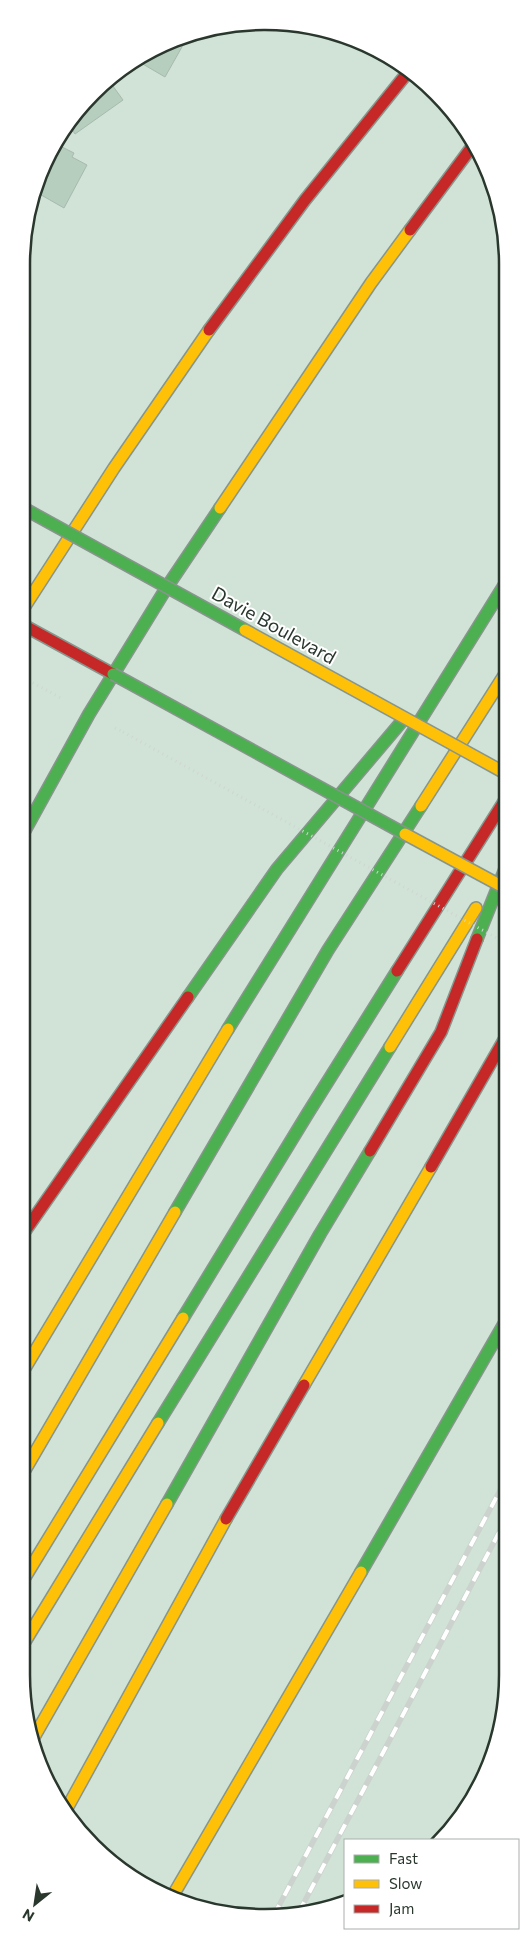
<svg xmlns="http://www.w3.org/2000/svg" width="529" height="1939" font-family="Commissioner,sans-serif">
<style>
.building{fill:#b5cebd;stroke:#aab9ae}
.lines{fill:none;stroke-linecap:round;stroke-linejoin:round}
.fast-casing{stroke:#87958c;stroke-width:14}
.slow-casing{stroke:#87958c;stroke-width:14}
.jam-casing{stroke:#87958c;stroke-width:14}
.path{stroke:#d0d6d2;stroke-width:3;stroke-dasharray:1 4;stroke-linecap:butt}
.fast{stroke:#4caf50;stroke-width:11}
.slow{stroke:#ffc107;stroke-width:11}
.jam{stroke:#c62828;stroke-width:11}
.rail-casing{stroke:#ccd2ce;stroke-width:5.5}
.rail{stroke:#fff;stroke-width:4;stroke-dasharray:11;stroke-linecap:butt}
.fast-bridge-casing{stroke:#87958c;stroke-width:14;stroke-linecap:butt}
.slow-bridge-casing{stroke:#87958c;stroke-width:14;stroke-linecap:butt}
.path-bridge{stroke:#d0d6d2;stroke-width:3;stroke-dasharray:1 4;stroke-linecap:butt}
.fast-bridge{stroke:#4caf50;stroke-width:11}
.slow-bridge{stroke:#ffc107;stroke-width:11}
.labels{text-anchor:middle;stroke-width:4;stroke-linejoin:round;paint-order:stroke}
.street-label{font-size:19px;fill:#29372d;stroke:#fff}
.rim{fill:none;stroke:#29372d;stroke-width:2.5}
</style>
<rect width="100%" height="100%" fill="#d0e3d6"/>
<g class="building">
<path d="M187,38l-22,39 -29,-17z"/>
<path d="M110,82l13,18 -48,34 -7,-10z"/>
<path d="M56,144l18,9 -2,4 15,8 -23,43 -28,-16z"/>
</g>
<g class="lines">
<g class="fast-casing">
<g id="fast">
<path d="M24,832l65,-118 78,-127 53,-79"/>
<path d="M477,939l28,-70"/>
<path d="M188,997l89,-128 126,-149"/>
<path d="M228,1029l277,-445"/>
<path d="M175,1212l153,-262 93,-144"/>
<path d="M183,1318l125,-205 89,-142"/>
<path d="M158,1423l232,-376"/>
<path d="M167,1504l153,-270 50,-83"/>
<path d="M361,1572l143,-248"/>
</g>
</g>
<g class="slow-casing">
<g id="slow">
<path d="M220,508l151,-225 39,-53"/>
<path d="M25,606l89,-138 95,-138"/>
<path d="M421,806l84,-132"/>
<path d="M390,1047l86,-139"/>
<path d="M22,1373l206,-344"/>
<path d="M304,1385l127,-218"/>
<path d="M22,1475l153,-263"/>
<path d="M22,1582l161,-264"/>
<path d="M21,1648l137,-225"/>
<path d="M34,1737l133,-233"/>
<path d="M66,1810l160,-291"/>
<path d="M172,1897l189,-325"/>
</g>
</g>
<g class="jam-casing">
<g id="jam">
<path d="M410,230l64,-86"/>
<path d="M209,330l96,-130 103,-128"/>
<path d="M25,626l88,48"/>
<path d="M397,971l108,-171"/>
<path d="M370,1151l71,-119 36,-93"/>
<path d="M431,1167l73,-127"/>
<path d="M23,1234l165,-237"/>
<path d="M226,1519l78,-134"/>
</g>
</g>
<g class="path">
<path d="M24,678l39,21"/>
<path d="M115,728l8,4"/>
</g>
<use href="#fast" class="fast"/>
<use href="#slow" class="slow"/>
<use href="#jam" class="jam"/>
<g class="rail-casing">
<g id="rail">
<path d="M299,1912l204,-387"/>
<path d="M274,1915l230,-432"/>
</g>
</g>
<use href="#rail" class="rail"/>
<g class="fast-bridge-casing">
<g id="fast-bridge">
<path d="M25,509l220,121"/>
<path d="M113,674l292,160"/>
</g>
</g>
<g class="slow-bridge-casing">
<g id="slow-bridge">
<path d="M245,630l260,143"/>
<path d="M405,834l100,54"/>
</g>
</g>
<path class="path-bridge" d="M123,732l381,210"/>
<use href="#fast-bridge" class="fast-bridge"/>
<use href="#slow-bridge" class="slow-bridge"/>
</g>
<g class="labels">
<g class="street-label">
<text transform="translate(274 625) rotate(29)" y="7">Davie Boulevard</text>
</g>
</g>
<path d="M0 0H529V1939H0ZM264 30H265A234 234 0 0 1 499 264V1675A234 234 0 0 1 265 1909H264A234 234 0 0 1 30 1675V264A234 234 0 0 1 264 30Z" fill="#fff" fill-rule="evenodd"/>
<path class="rim" d="M264 30H265A234 234 0 0 1 499 264V1675A234 234 0 0 1 265 1909H264A234 234 0 0 1 30 1675V264A234 234 0 0 1 264 30Z"/>
<rect x="344" y="1839" width="175" height="90" fill="#ffffff" stroke="#a9afab"/>
<rect x="354" y="1855" width="25" height="8" fill="#4caf50" stroke="#a9afab"/>
<text x="389" y="1864" font-size="15" fill="#29372d">Fast</text>
<rect x="354" y="1880" width="25" height="8" fill="#ffc107" stroke="#a9afab"/>
<text x="389" y="1889" font-size="15" fill="#29372d">Slow</text>
<rect x="354" y="1905" width="25" height="8" fill="#c62828" stroke="#a9afab"/>
<text x="389" y="1914" font-size="15" fill="#29372d">Jam</text>
<g transform="translate(35 1904) rotate(210)" stroke="#ffffff" stroke-width="4" paint-order="stroke">
<path d="M0-4L9 19L0 12L-9 19Z" fill="#29372d"/>
<text y="-8" font-size="14" font-weight="bold" text-anchor="middle" fill="#29372d">N</text>
</g>
</svg>
